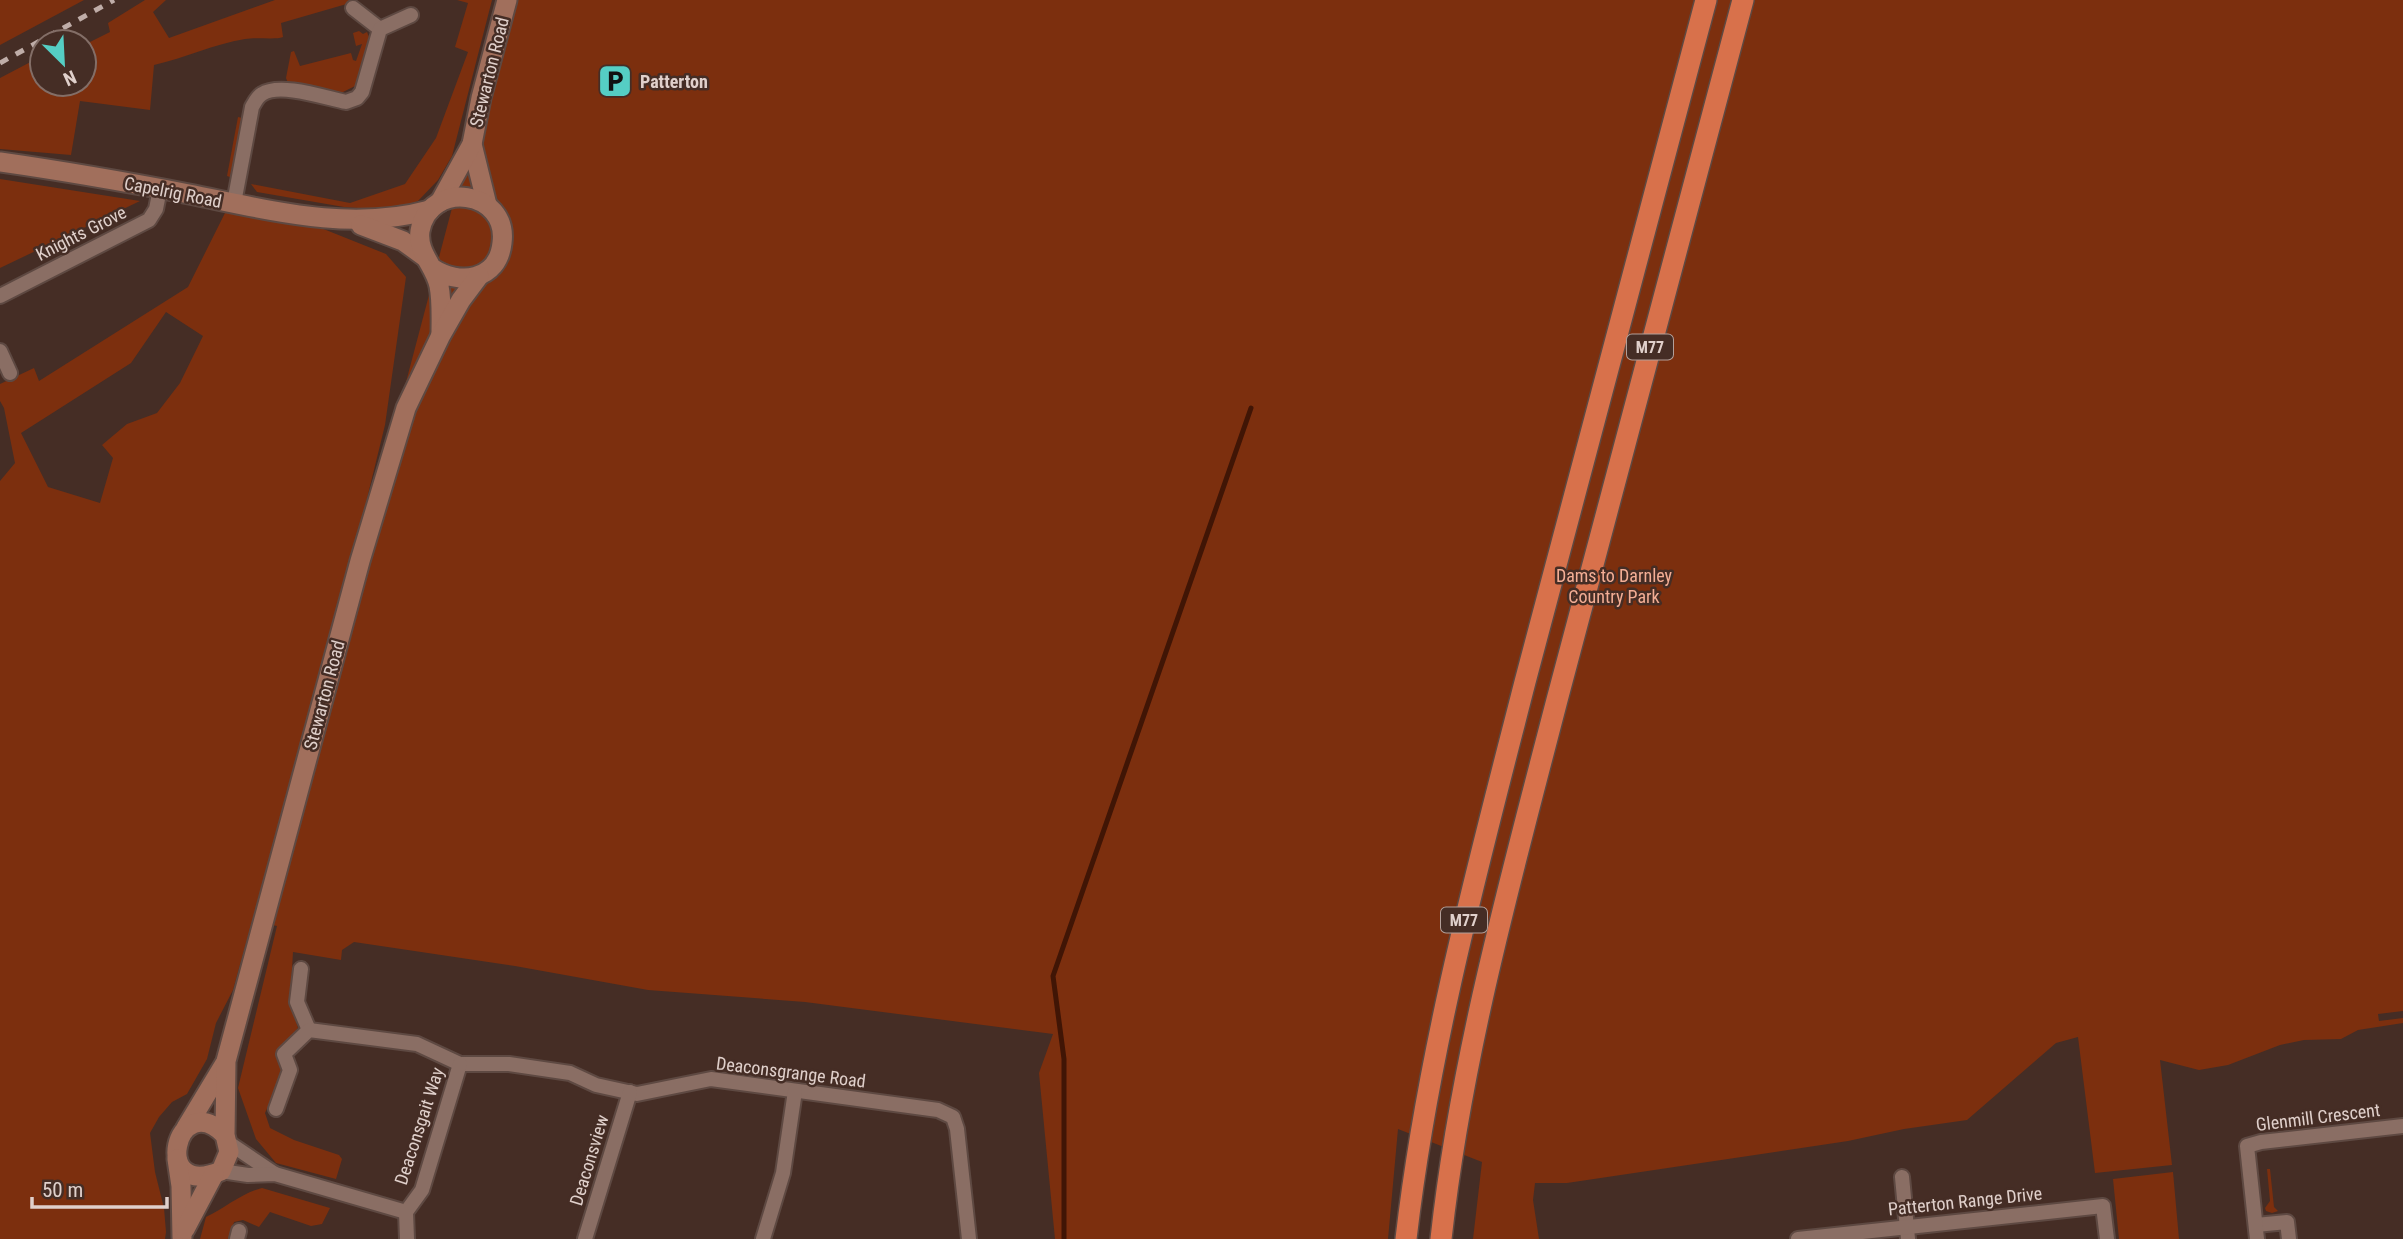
<svg xmlns="http://www.w3.org/2000/svg" width="2403" height="1239" font-family="'Roboto Condensed',sans-serif">
	<style>
		.green { fill: #7c2f0e; fill-rule: evenodd }
		.lines { fill: none; stroke-linecap: round; stroke-linejoin: round }
		.stream { stroke: #401505; stroke-width: 5 }
		.street-casing { stroke: #5e4942; stroke-width: 18 }
		.secondary-casing { stroke: #5e4942; stroke-width: 23 }
		.highway-casing { stroke: #5e4942; stroke-width: 24 }
		.street { stroke: #8a6e64; stroke-width: 14 }
		.secondary { stroke: #a16f5c; stroke-width: 19 }
		.highway { stroke: #d8714b; stroke-width: 21 }
		.rail { stroke: #bfada8; stroke-width: 5; stroke-dasharray: 9 9; stroke-linecap: butt }
		.labels { text-anchor: middle; dominant-baseline: central; stroke-width: 5; stroke-linejoin: round; paint-order: stroke }
		.shield { fill: #452d25; stroke: #b29f99; stroke-width: 2 }
		.shield-label { font-size: 16px; font-weight: bold; fill: #e0d0cb }
		.street-label { font-size: 18px; fill: #e0d0cb; stroke: #452d25 }
		.poi-label { font-size: 18px; font-weight: bold; fill: #e0d0cb; stroke: #452d25; text-anchor: start }
		.park-label { font-size: 18px; fill: #f4ae95; stroke: #452d25 }
	</style>
	<rect width="100%" height="100%" fill="#452d25"/>
	<g class="green">
		<polygon points="0,0 84,0 0,45"/>
		<path d="M145 0H166L153 12 169 38 275 0H351L350 3 281 23 283 37C276 40 257 37 245 39 214 44 185 58 154 65L150 110 80 101 71 155 0 149V78L42 56V84H84V42H68L80 36 86 44 110 32 108 23Z"/>
		<polygon points="457,0 492,0 452,156 438,180 418,201 398,208 372,209 344,207 257,192 251,184 350,203 405,184 436,138 468,52 455,47 468,3"/>
		<polygon points="507,0 2403,0 2403,1011 2378,1014 2379,1021 2403,1018 2403,1023 2358,1030 2341,1039 2304,1040 2280,1045 2228,1065 2199,1070 2160,1060 2172,1165 2095,1173 2078,1037 2056,1043 1967,1120 1904,1129 1848,1141 1567,1183 1535,1183 1533,1200 1539,1239 1473,1239 1482,1162 1398,1129 1388,1239 1055,1239 1039,1073 1053,1034 805,1002 648,990 515,966 354,942 342,950 341,960 293,952 290,1002 298,1028 278,1050 284,1072 265,1113 270,1128 294,1140 339,1155 342,1159 336,1179 276,1163 256,1139 238,1088 277,926 263,923"/>
		<polygon points="359,31 363,34 367,32 369,37 355,86 341,93 288,83 286,78 291,52 294,51 300,66 351,53 353,60 356,61 362,44 356,46 353,33"/>
		<polygon points="238,117 242,118 230,177 227,176"/>
		<polygon points="0,179 140,201 0,268"/>
		<path d="M228 207 316 226 386 254 406 277 385 425 349 572 233 990 216 1023 207 1059 187 1094 172 1102 159 1117 150 1133 155 1172 164 1208 166 1232 165 1239H0V481L15 463 4 408 0 401V384L34 368 39 381 188 287ZM166 312 203 336 180 383 157 413 127 424 102 445 113 458 100 503 48 487 21 433 131 363Z"/>
		<polygon points="2267,1169 2270,1169 2274,1207 2278,1211 2272,1213 2266,1211 2265,1208 2270,1201"/>
		<polygon points="2173,1172 2179,1239 2119,1239 2113,1179"/>
		<path d="M262 1188 330 1208 322 1224 311 1226 270 1212 259 1227 243 1220 234 1222 229 1239H200L206 1217C225 1208 242 1193 262 1188Z"/>
	</g>
	<g class="lines">
		<polyline class="stream" points="1064,1239 1064,1059 1053,976 1251,408"/>
		<g class="street-casing">
			<g id="street">
				<polyline points="353,8 380,29"/>
				<path d="M234 203 252 107C255 102 257 97 262 94 280 82 326 98 346 102L357 98 362 92 380 29 411 15"/>
				<polyline points="0,296 149,220 156,209 160,189"/>
				<polyline points="0,351 10,373"/>
				<polyline points="301,969 297,1002 309,1030"/>
				<polyline points="276,1109 290,1070 284,1054 309,1030 417,1044 460,1064 509,1064 570,1073 596,1085 637,1094 711,1079 938,1110 953,1117 957,1129 969,1239"/>
				<polyline points="229,1143 275,1174"/>
				<polyline points="221,1171 248,1175 275,1174 406,1212"/>
				<polyline points="1902,1177 1908,1239"/>
				<polyline points="2256,1225 2287,1222 2289,1239"/>
				<polyline points="237,1239 239,1231"/>
				<polyline points="407,1239 406,1212 422,1190 460,1064"/>
				<polyline points="585,1239 630,1092"/>
				<polyline points="763,1239 783,1173 795,1091"/>
				<polyline points="1798,1239 2103,1206 2107,1239"/>
				<polyline points="2257,1239 2247,1146 2261,1142 2403,1126"/>
			</g>
		</g>
		<g class="secondary-casing">
			<g id="secondary">
				<polyline points="472,144 487,205"/>
				<path d="M0 162C63 171 126 182 189 194 269 210 349 232 430 210"/>
				<polyline points="440,202 472,144 481,98 507,0"/>
				<polyline points="361,225 403,241 425,257"/>
				<path d="M432 268C459 286 498 281 502 243 509 190 429 179 420 231 417 253 435 266 439 286 442 301 441 318 441 334"/>
				<polyline points="186,1128 224,1065"/>
				<path d="M225 1135C176 1085 149 1201 221 1171L229 1152 225 1135 226 1061 360 561 406 408 441 335 461 300 479 276"/>
				<polyline points="177,1159 181,1186 182,1237"/>
				<polyline points="185,1229 214,1174"/>
			</g>
		</g>
		<g class="highway-casing">
			<g id="highway">
				<path d="M1406 1239C1428 1049 1478 866 1525 682 1584 454 1645 227 1706 0"/>
				<path d="M1441 1239C1461 1056 1511 878 1557 700 1619 467 1682 234 1743 0"/>
			</g>
		</g>
		<use href="#street" class="street"/>
		<use href="#secondary" class="secondary"/>
		<use href="#highway" class="highway"/>
		<polyline class="rail" points="0,63 114,0"/>
	</g>
	<defs>
		<g id="parking-square" transform="scale(1.75)"><rect x="-9" y="-9" width="18" height="18" rx="4" fill="#55cec4" stroke="#452d25"/><path d="M-3.5-5.5H1a3.5 3.5 0 0 1 0 7H-1V5.5H-3.5ZM-1-3.4V-.6H.8a1.4 1.4 0 0 0 0-2.8Z" fill="#111"/></g>
	</defs>
	<g fill-rule="evenodd">
		<use href="#parking-square" x="615" y="81"/>
	</g>
	<g class="labels">
		<g class="shield">
			<rect x="1627" y="334.5" width="46" height="25" rx="5"/>
			<rect x="1441" y="907.5" width="46" height="25" rx="5"/>
		</g>
		<g class="shield-label">
			<text x="1650" y="347">M77</text>
			<text x="1464" y="920">M77</text>
		</g>
		<g class="street-label">
			<text transform="translate(489 72) rotate(-76)">Stewarton Road</text>
			<text transform="translate(173 192) rotate(11)">Capelrig Road</text>
			<text transform="translate(81 233) rotate(-27)">Knights Grove</text>
			<text transform="translate(324 695) rotate(-75)">Stewarton Road</text>
			<text transform="translate(791 1072) rotate(7)">Deaconsgrange Road</text>
			<text transform="translate(2318 1117) rotate(-7)">Glenmill Crescent</text>
			<text transform="translate(419 1126) rotate(-72)">Deaconsgait Way</text>
			<text transform="translate(589 1160) rotate(-73)">Deaconsview</text>
			<text transform="translate(1965 1201) rotate(-6)">Patterton Range Drive</text>
		</g>
		<g class="poi-label">
			<text x="640" y="81">Patterton</text>
		</g>
		<g class="park-label">
			<text x="1614" y="575">Dams to Darnley<tspan x="1614" dy="21">Country Park</tspan></text>
		</g>
	</g>
	<g transform="translate(63 63) rotate(156)"><circle r="33" fill="#452d25" stroke="#836e67" stroke-width="2"/>
	<path d="M0-5L12 26L0 18L-12 26Z" fill="#55cec4"/>
	<text y="-10" font-size="19" font-weight="bold" text-anchor="middle" fill="#e0d0cb">N</text>
	</g>
	<path d="M32 1197v10h135v-10" fill="none" stroke="#e0d0cb" stroke-width="3.5"/>
	<text x="42" y="1197" font-size="21" fill="#e0d0cb" stroke="#452d25" stroke-width="5" paint-order="stroke">50 m</text>
</svg>
